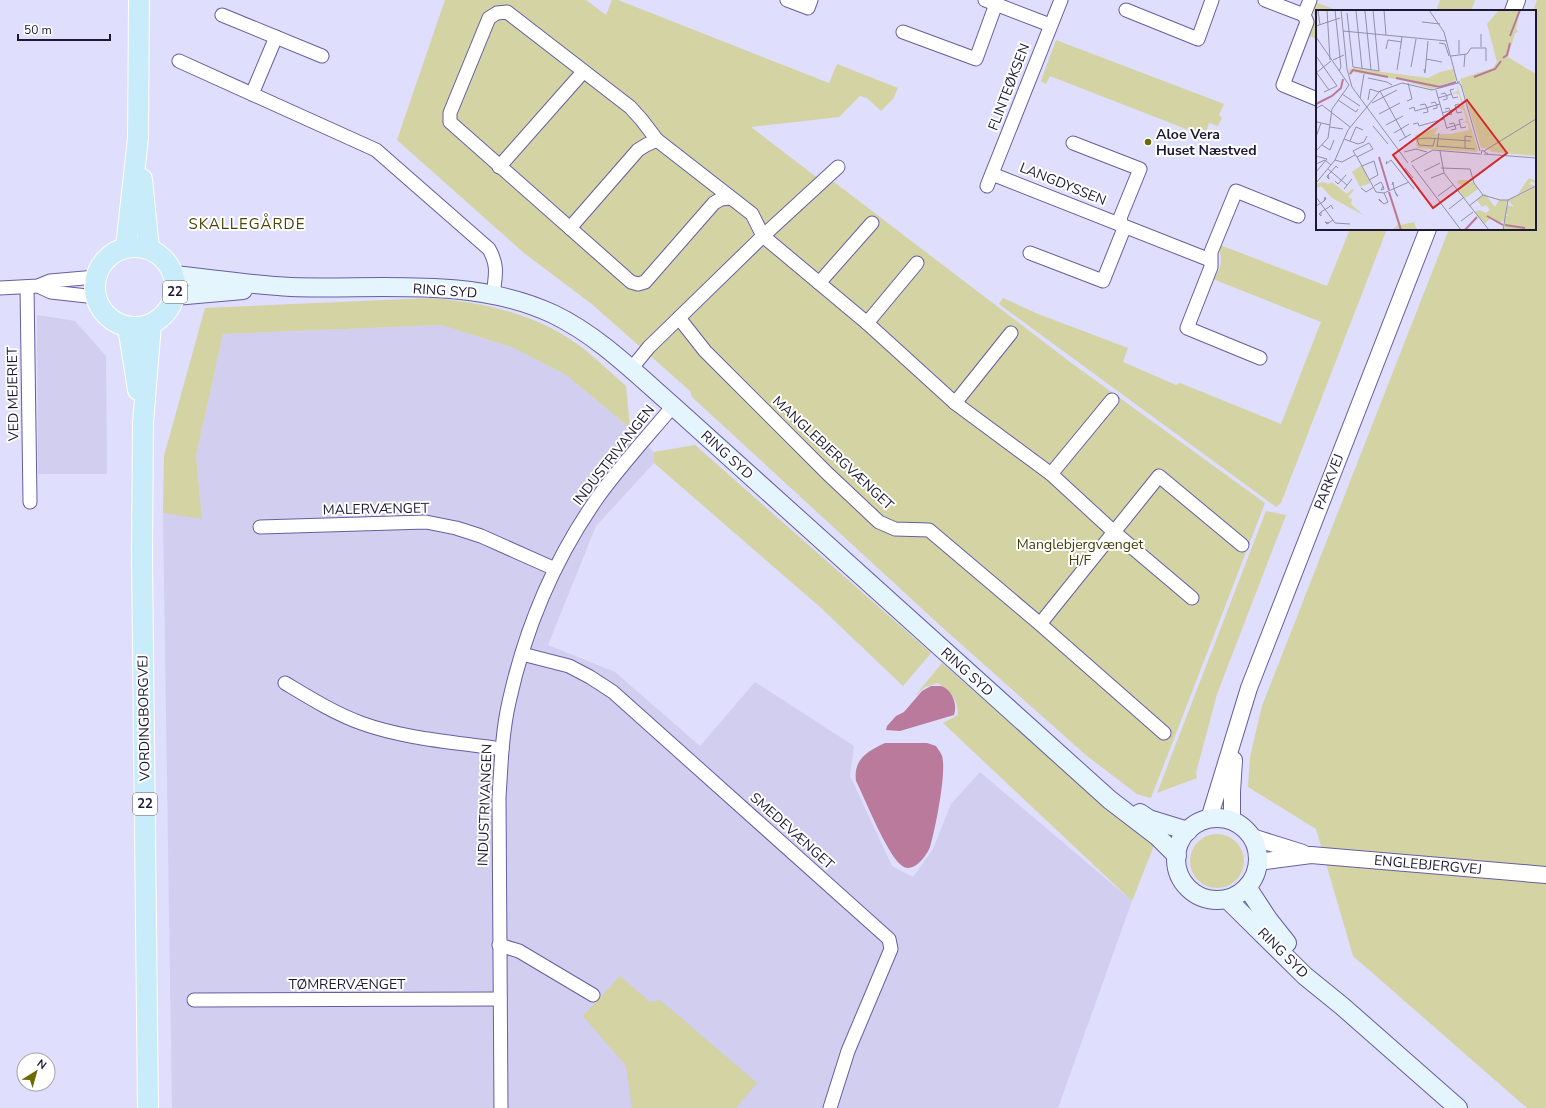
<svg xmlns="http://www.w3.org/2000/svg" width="1546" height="1108" font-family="'Nunito Sans',sans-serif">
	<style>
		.built { fill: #d1ceef }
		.green { fill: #d3d3a3 }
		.water { fill: #ba7a9b }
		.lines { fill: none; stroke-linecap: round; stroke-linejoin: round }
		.minor-casing { stroke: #675ea1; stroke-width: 15 }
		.tertiary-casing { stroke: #675ea1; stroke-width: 18 }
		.secondary-casing { stroke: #675ea1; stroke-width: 20 }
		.primary-casing { stroke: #fff; stroke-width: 22 }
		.minor { stroke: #fff; stroke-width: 13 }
		.tertiary { stroke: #fff; stroke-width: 16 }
		.secondary { stroke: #e4f5fd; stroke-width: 18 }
		.primary { stroke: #c9ecfb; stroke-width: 20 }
		.poi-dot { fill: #6d6a06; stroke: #fff; stroke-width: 1.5 }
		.labels { text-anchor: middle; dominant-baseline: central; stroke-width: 4; stroke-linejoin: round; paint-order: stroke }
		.shield { fill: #fff; stroke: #615e71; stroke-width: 1 }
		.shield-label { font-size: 13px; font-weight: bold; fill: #1d1934 }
		.street-label { font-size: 14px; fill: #1d1934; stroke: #fff }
		.poi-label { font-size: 14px; font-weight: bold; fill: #1d1934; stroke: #fff; text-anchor: start }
		.park-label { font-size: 14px; fill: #413f07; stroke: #fff }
		.neighbourhood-label { font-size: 15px; letter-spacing: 1px; fill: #484604; stroke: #fff }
		.inset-river { fill: none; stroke: #ba7a9b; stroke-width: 2 }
		.inset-road { fill: none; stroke: #918fac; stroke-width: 1 }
		.view { fill: #d62828; fill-opacity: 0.15; stroke: #d62828; stroke-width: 2 }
		.inset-edge { fill: none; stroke: #1d1934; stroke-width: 2 }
	</style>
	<rect width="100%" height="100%" fill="#dfdefc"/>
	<g class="built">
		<polygon points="37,315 75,321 106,356 107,474 38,474"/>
		<polygon points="441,325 514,348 566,375 630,428 654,452 654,463 596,526 548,645 615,672 700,746 755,682 854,746 850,776 892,866 913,877 933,849 951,804 980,772 1132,901 1058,1108 172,1108 163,513 202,518 196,456 223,334"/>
	</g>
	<g class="green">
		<polygon points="445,0 586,0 606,15 612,0 618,0 829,83 837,64 898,88 893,99 881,111 867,98 860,96 839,117 751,127 815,176 834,182 1070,362 1265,503 1151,798 1137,794 1087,756 943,628 692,397 690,391 593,305 524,253 397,140"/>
		<polygon points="1440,0 1475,0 1471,11 1436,11"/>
		<polygon points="1537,0 1546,0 1546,1108 1527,1108 1353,956 1316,829 1248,787 1250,757 1262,706 1449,229 1535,229 1535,11 1533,11"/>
		<polygon points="1315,2 1339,11 1317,11 1317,39 1309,36 1315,18 1314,11"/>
		<polygon points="1056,40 1224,104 1219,115 1222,118 1218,126 1209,123 1204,136 1050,76 1046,84 1041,81"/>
		<path d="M1350 229H1387L1281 503 1276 507 999 304 1003 298 1038 314 1128 348 1123 362 1176 385 1180 383 1281 424 1321 322 1213 279C1217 274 1221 268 1221 261 1221 255 1219 251 1220 245L1327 286Z"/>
		<path d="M431 298C485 303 535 313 580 346 596 358 611 373 626 386L630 428 566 375 514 348 441 325 223 334 196 456 202 519 163 513 164 456 205 308Z"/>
		<polygon points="695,445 931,653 903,686 820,607 654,463 654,452"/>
		<polygon points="1266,511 1286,515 1217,694 1196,773 1197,778 1157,793"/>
		<path d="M942 663 1113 814 1155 843 1132 901 943 723 958 715C957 697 952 693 938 683L925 687 915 696Z"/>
		<circle cx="1217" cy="861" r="27"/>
		<polygon points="620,976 650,1002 660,1000 757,1083 736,1108 632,1108 626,1066 583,1016"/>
	</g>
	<g class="water">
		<path d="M931 686C934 686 938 686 941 686 952 689 958 705 954 715L900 731 886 730 887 726 896 716 904 712 922 691Z"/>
		<path d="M885 743H927L936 746C938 749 941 753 942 756 947 771 935 831 930 847 926 857 912 875 901 865 886 852 866 801 856 781 853 759 868 751 885 743Z"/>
	</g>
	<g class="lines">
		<g class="minor-casing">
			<g id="minor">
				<polyline points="787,0 808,8 811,0"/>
				<polyline points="985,0 1050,25"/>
				<polyline points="1265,0 1304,15"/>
				<polyline points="1310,0 1304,15 1307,22 1283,85 1317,99"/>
				<polyline points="1126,10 1198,39 1212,0"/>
				<polyline points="222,15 322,56"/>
				<polyline points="903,32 976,59 996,4"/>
				<path d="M179 61 376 150 489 249C499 267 495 276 493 296"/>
				<polyline points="252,94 276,37"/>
				<polyline points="499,167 583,72"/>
				<polyline points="992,174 1210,260"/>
				<polyline points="987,186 1061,0"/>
				<polyline points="731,198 721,199 714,203 645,282 638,284 631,282 450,122 450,113 489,18 497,13 507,12 630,107 641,119 657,140 752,214 763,236 867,323 955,403 1051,474 1114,532 1192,598"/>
				<polyline points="570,228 638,150 646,145 657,140"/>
				<polyline points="1030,253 1103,281 1123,231 1120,218 1140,169 1073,143"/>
				<polyline points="819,283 872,223"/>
				<polyline points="38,286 51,292 96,297"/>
				<polyline points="27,287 30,502"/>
				<polyline points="0,288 38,286 50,281 96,277"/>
				<polyline points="679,318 705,351 828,474 879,522 895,529 929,530 1040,624 1164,733"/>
				<polyline points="867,323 917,263"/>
				<polyline points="1260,358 1187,328 1211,267 1211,252 1236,191 1298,216"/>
				<polyline points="631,369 649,347 763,236 838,167"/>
				<polyline points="955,403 1011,333"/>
				<polyline points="1051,474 1112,400"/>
				<polyline points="260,527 426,522 456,528 481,536 555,569"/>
				<polyline points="1040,624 1159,476 1242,545"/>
				<polyline points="522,654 569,666 590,677 613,692 889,939 891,949 848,1051 830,1108"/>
				<path d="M285 683C310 698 334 713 361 723 405 739 455 742 502 749"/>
				<polyline points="499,945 519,951 593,995"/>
				<polyline points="194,1000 500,999"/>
				<path d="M501 1108 499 798C501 765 502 733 509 702 525 629 555 558 598 497 621 465 648 436 673 406"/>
			</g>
		</g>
		<g class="tertiary-casing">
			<g id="tertiary">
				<polyline points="1513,11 1517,0"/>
				<polyline points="1209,819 1249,688 1428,229"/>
				<polyline points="1232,821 1232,792 1234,760"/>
				<polyline points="1252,837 1303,853"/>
				<polyline points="1258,862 1311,855 1546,875"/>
			</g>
		</g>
		<g class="secondary-casing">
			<g id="secondary">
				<path d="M174 275C213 279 252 285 291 287 377 290 472 276 553 314 599 336 635 373 673 406L1110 800 1157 836 1177 856"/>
				<polyline points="175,296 243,290"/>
				<polyline points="1140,813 1149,819 1188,831"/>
				<circle cx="1217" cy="859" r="41"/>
				<polyline points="1247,887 1268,919 1287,943"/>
				<polyline points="1227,899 1305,976 1342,1006 1458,1108"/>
			</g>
		</g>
		<g class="primary-casing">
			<g id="primary">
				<polyline points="142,179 149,249"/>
				<circle cx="135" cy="287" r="40"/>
				<polyline points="126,247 138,138 139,0"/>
				<polyline points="128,327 138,390"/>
				<polyline points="148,1108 142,556 143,423 151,324"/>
			</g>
		</g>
		<use href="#minor" class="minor"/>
		<use href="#tertiary" class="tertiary"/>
		<use href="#secondary" class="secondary"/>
		<use href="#primary" class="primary"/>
	</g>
	<circle class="poi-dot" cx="1148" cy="142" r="4"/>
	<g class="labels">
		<g class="shield">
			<rect x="163" y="281" width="24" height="22" rx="3"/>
			<rect x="133" y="793" width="24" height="22" rx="3"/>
		</g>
		<g class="shield-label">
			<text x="175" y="292">22</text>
			<text x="145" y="804">22</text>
		</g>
		<g class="street-label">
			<text transform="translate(1009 87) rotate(-69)">FLINTEØKSEN</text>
			<text transform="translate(1063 184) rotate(22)">LANGDYSSEN</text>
			<text transform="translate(445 291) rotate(4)">RING SYD</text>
			<text transform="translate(13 394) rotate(-91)">VED MEJERIET</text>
			<text transform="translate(833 453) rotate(43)">MANGLEBJERGVÆNGET</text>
			<text transform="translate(614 455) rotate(-52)">INDUSTRIVANGEN</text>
			<text transform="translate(727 455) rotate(42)">RING SYD</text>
			<text transform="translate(1329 482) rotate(-69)">PARKVEJ</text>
			<text transform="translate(376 509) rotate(-1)">MALERVÆNGET</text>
			<text transform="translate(967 672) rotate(42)">RING SYD</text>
			<text transform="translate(144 718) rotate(-91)">VORDINGBORGVEJ</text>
			<text transform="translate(485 805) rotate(-88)">INDUSTRIVANGEN</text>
			<text transform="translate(792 831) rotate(42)">SMEDEVÆNGET</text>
			<text transform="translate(1428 865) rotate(5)">ENGLEBJERGVEJ</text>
			<text transform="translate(1283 953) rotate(45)">RING SYD</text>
			<text x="347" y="984">TØMRERVÆNGET</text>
		</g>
		<g class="poi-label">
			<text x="1156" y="134">Aloe Vera<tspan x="1156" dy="16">Huset Næstved</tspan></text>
		</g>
		<g class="park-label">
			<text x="1080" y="544">Manglebjergvænget<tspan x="1080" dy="16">H/F</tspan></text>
		</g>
		<g class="neighbourhood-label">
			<text x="247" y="224">SKALLEGÅRDE</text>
		</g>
	</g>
	<g transform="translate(1316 10)">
		<rect width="220" height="220" fill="#dfdefc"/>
		<path d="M183 0H204L200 19 202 22 199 23 192 47 220 64V146L176 142 170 138H165L144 69 177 58 181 52 171 14ZM37 58 112 68 124 62 137 59 140 70 116 79 86 70 37 62 34 66 33 59ZM141 75 162 139 161 142 101 138 99 125 123 117 118 124H135L153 120 152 113H144L151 111 147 99 140 98 146 96 143 84 136 83 142 81ZM46 155 54 173 44 177 36 162ZM213 168 220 171V174L216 171 213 174 220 176 202 184ZM142 170H152V173H155L156 171 162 179 148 189 142 181 148 176 141 173ZM7 172 13 174 16 172 31 184 36 179 38 180 32 187 36 189 35 194 47 205 16 188 5 176 2 178 0 174ZM220 177V220H187L188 216 181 213 175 208 168 214 159 202 163 200 170 203 174 200 170 195 166 197 161 190 169 184 179 197 183 190H191L188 211 182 213 188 215 189 206H192L190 203 192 195 198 197 192 190ZM74 181 85 215 98 212 101 220H76L83 214Z" fill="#d3d3a3"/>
		<path class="inset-river" d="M194 26 204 0M187 48 191 45 194 33M34 64 37 60 72 67M158 67 179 59 185 51M80 68 124 77 140 72M0 94 16 86 25 78 27 69M63 147 73 180M73 182 85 220M171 206 187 215M189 215 209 218M149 220 161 207"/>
		<path class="inset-road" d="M2 0 4 15M11 0 14 50M19 0 25 57 23 61M25 0 31 59 36 77 92 153M68 0 70 25M113 0 128 22 141 71M40 1 46 58M49 1 55 60M31 3 37 57 63 61 57 0M106 12 124 14M0 16 24 8M27 21 131 31M0 27 33 75 16 99 12 128 0 141M123 33 129 34 133 46M165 37V24M70 39 72 30 86 32M84 40 86 27M143 44V30M0 46 21 76 8 82M135 46 151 44 155 38H170V51M110 49 126 52M17 50 28 45M95 57 100 29M148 57 149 44M108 59 109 63 112 31M81 60 84 41M0 62 13 80M0 63 15 51M52 68 71 72 76 75M144 72H141L145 75 164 141M138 79 134 80 137 88 142 87M120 80 131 119M64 81 90 128M26 84 44 96M125 84 129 83 131 86V89L127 90M44 88 48 64M122 88 136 84M22 90 40 102 42 99M52 90 54 79 63 82M91 91 96 89 92 73M56 93 81 80M115 93 119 92 121 95V98L117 99M143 94 139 95 141 103 146 102M104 95 109 94 111 98 112 102 107 103M1 98 6 95 34 117M93 99 98 97 99 101 124 94M129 99 133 98 136 104 131 105M126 103 140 99M63 104 84 93M147 109 143 110 145 118 150 117M1 112 14 115M97 114 102 113 103 116 128 109M133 114 138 113 140 119 135 120M70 115 87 106M57 116 72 134M14 117 27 119M131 118 144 114M78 123 93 114M0 127 5 113M28 129 42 134 48 132 51 126M119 129 117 136 103 135 101 129 111 128 155 131M34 131 40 117 47 120M83 131 95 124M6 135 14 140 18 130M121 136 159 139M121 137 123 123M149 138V126L156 127M124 141 128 163 173 220M168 141 220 109M88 142 100 139 111 142M168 144 220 148M165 145 166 140 172 144M0 146 11 149 0 162M41 147 37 141 53 133 57 139 41 147 60 182 68 183 72 192 68 194 63 190V189L66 192M19 150 26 152 39 145M71 151 70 154 75 150 98 179M95 152 117 140 164 144M0 154 9 150 15 155M96 155 145 220M46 156 58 151 62 165 53 170M89 158 97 168M125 158 154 159 158 173 167 185 153 196M12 159 31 175M108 161 124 153M12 165 13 169 11 167 12 165 15 162 20 156 22 158M115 168 128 163M19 171 22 174 30 165M0 173 19 150 32 120 64 81 86 73 116 80 142 73M76 175 77 172 78 179 81 186H82L79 182M58 176 65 172 67 176 68 179 65 180 67 176M45 178 50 182 58 177M28 179 36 169M68 183 93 172M167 185 184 190H192L187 220M122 186 137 175M0 187 19 213 34 214M192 190 220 176M0 196 5 193 8 191 10 189 9 187 8 191M133 199 147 188M5 202V206L3 204 5 202 13 197 15 195 17 199M145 211 157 202M13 213 9 212 11 214 17 210"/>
		<path class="view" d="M151 90 191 143 117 198 77 145Z"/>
		<rect width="220" height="220" class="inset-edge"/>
	</g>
	<g transform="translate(36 1072) rotate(37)"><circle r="19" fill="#ffffff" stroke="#a5a3ae"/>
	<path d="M0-3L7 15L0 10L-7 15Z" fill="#6d6a06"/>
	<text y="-6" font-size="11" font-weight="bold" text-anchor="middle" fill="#1d1934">N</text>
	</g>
	<path d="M18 34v6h92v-6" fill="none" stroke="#1d1934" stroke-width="2"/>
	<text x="24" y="34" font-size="12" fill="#1d1934" stroke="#ffffff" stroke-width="3" paint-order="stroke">50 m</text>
</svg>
